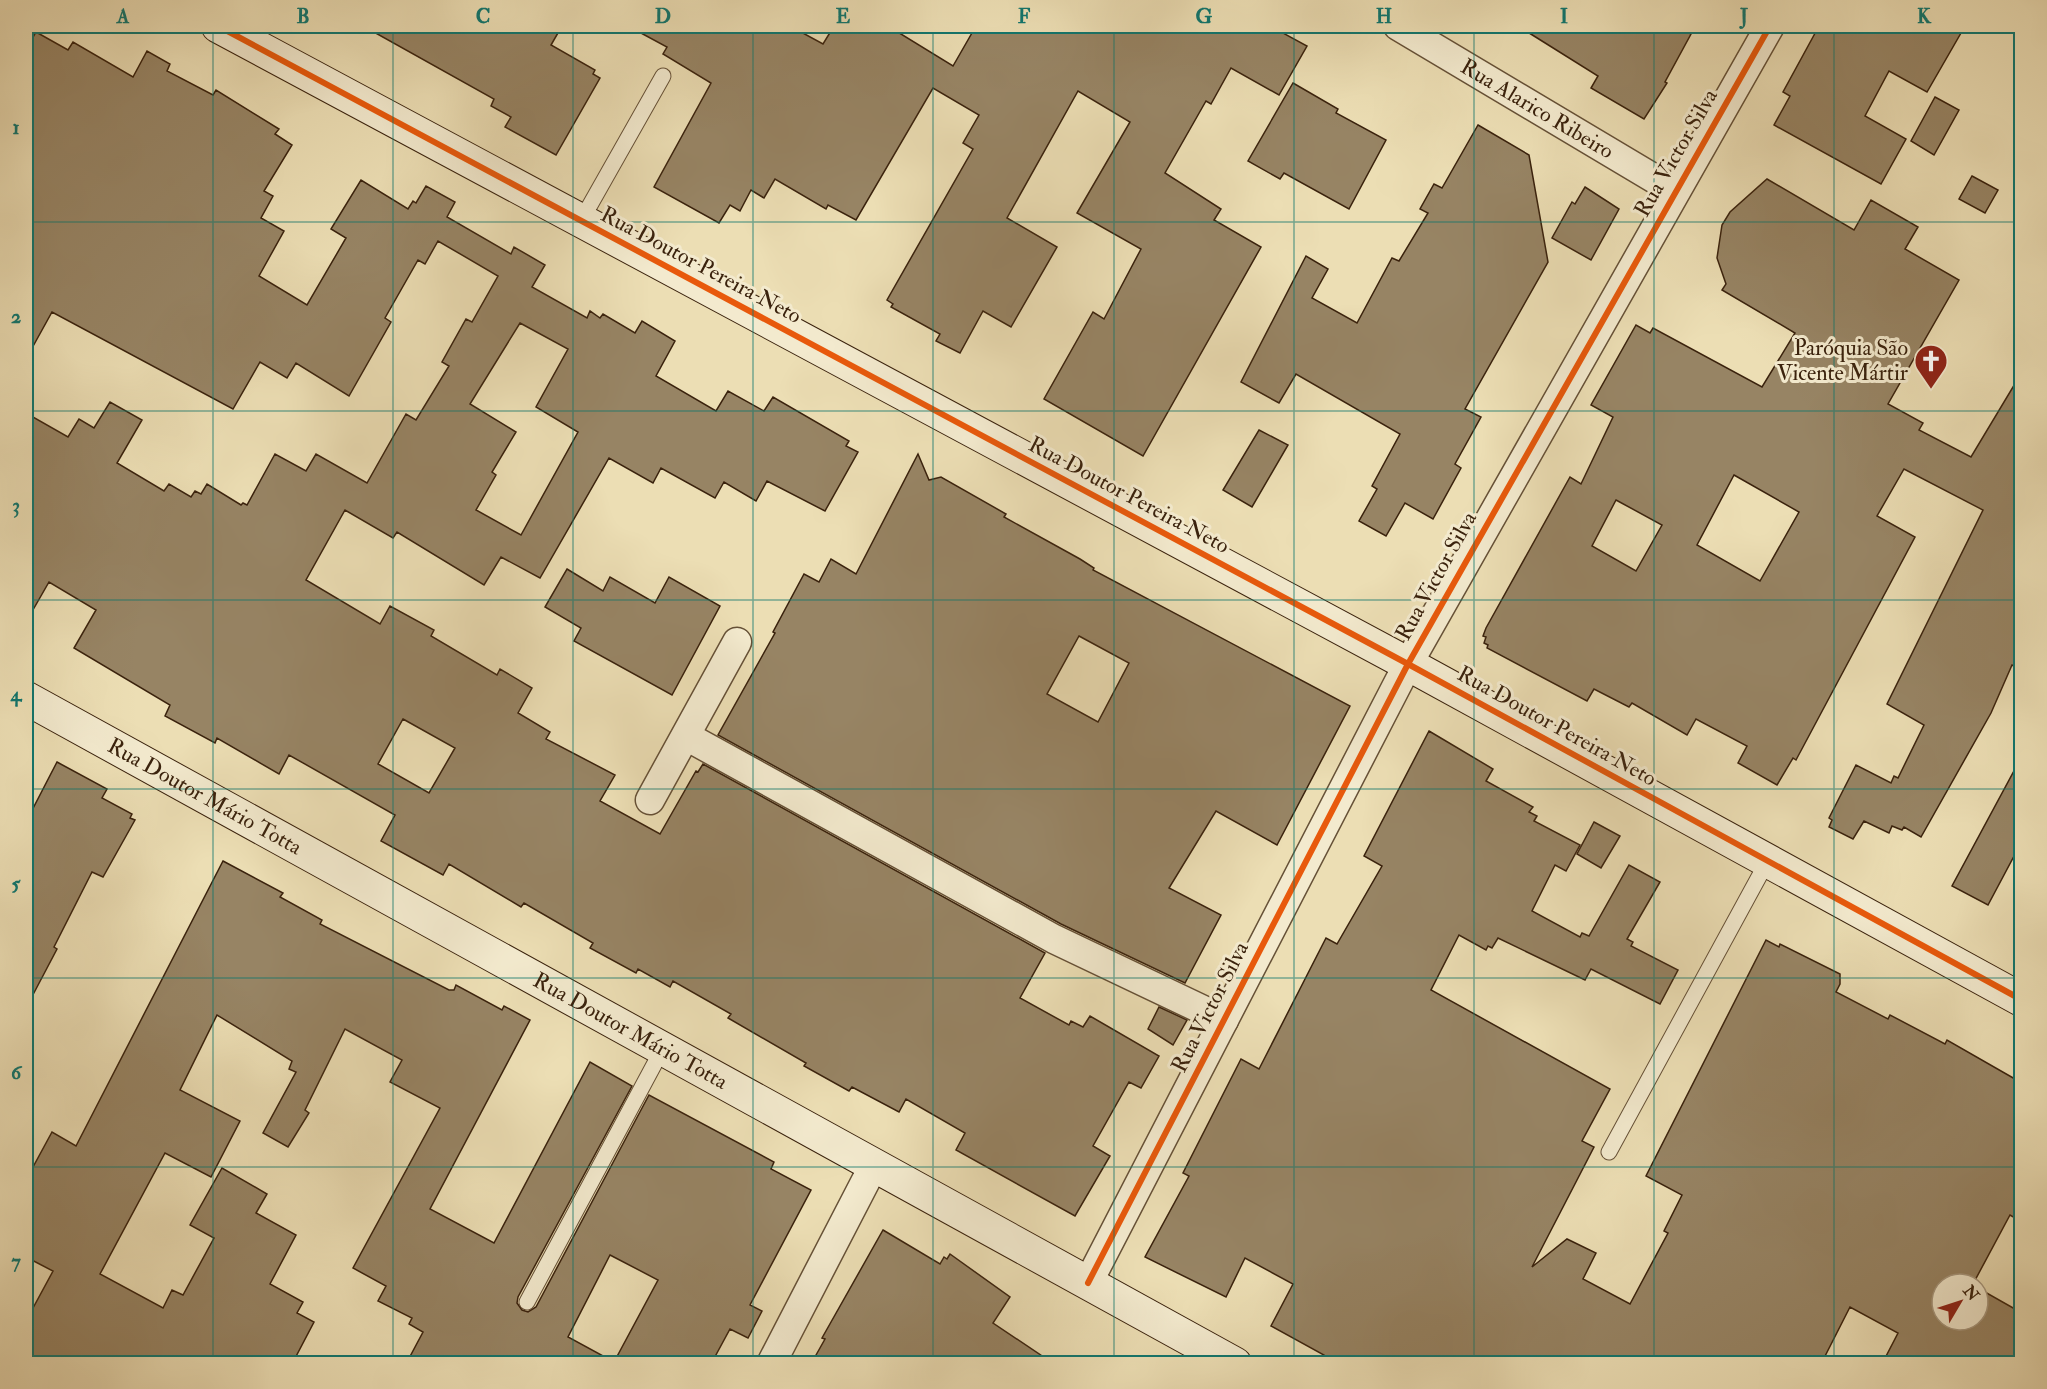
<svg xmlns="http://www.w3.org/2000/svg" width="2047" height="1389" font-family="'IM FELL Double Pica',serif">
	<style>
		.building { fill: #978464; stroke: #3a220d; stroke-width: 1.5; fill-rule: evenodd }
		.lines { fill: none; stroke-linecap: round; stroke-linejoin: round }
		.lane-casing { stroke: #665137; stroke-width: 17 }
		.street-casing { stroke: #665137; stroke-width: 31 }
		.secondary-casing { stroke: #3a220d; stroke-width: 35 }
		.lane { stroke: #f3eace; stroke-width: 15 }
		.street { stroke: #f3eace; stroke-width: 28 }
		.secondary { stroke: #f3eace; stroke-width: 33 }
		.cycleway-casing { stroke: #f3eace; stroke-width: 10 }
		.cycleway { stroke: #e8590c; stroke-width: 6 }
		.grid { fill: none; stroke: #0f766e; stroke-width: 1.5; stroke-opacity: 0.55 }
		.labels { text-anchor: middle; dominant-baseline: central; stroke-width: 6; stroke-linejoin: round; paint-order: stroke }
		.street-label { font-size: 22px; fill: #3a220d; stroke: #f3eace }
		.poi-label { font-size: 22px; fill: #3a220d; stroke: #f3eace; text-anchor: end }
		.neatline { fill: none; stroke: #0f766e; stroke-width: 2 }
		.grid-label { font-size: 20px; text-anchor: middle; font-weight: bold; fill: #0f766e }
	</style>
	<rect width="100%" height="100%" fill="#ecdeb4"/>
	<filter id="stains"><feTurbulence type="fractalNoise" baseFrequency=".00333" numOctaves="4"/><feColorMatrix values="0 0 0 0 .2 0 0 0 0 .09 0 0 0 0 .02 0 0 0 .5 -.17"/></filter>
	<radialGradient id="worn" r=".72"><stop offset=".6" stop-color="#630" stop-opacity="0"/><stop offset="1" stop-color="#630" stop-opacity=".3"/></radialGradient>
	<g class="building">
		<polygon points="363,26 562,26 551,45 595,70 593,74 600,78 556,155 505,127 511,117 491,106 494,99"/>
		<polygon points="628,26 790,26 823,44 834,26 888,26 953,66 976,26 1270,26 1307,46 1279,95 1231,68 1211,104 1206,101 1165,173 1221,209 1214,220 1261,247 1143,456 1044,399 1093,312 1104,319 1141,249 1077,213 1130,122 1078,91 1007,218 1057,247 1011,327 983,311 960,353 936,341 940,334 891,307 893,304 887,300 973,149 963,143 979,115 933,88 856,220 828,205 826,209 775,179 764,198 751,190 740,211 730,205 719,223 654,187 711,83 663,54 667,47"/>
		<polygon points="1518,26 1677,26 1691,34 1665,82 1667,83 1644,119 1591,88 1598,76"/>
		<polygon points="1819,26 1965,26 1927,92 1889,71 1865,116 1906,139 1881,184 1774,125 1790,96 1783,92"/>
		<path d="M36 32 68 50 73 42 133 77 147 51 170 64 167 71 213 95 216 90 279 129 275 134 292 145 264 191 273 196 261 218 284 231 259 276 307 305 346 238 331 229 361 180 408 209 413 201 416 203 426 186 455 202 447 217 511 254 514 247 545 265 532 287 587 318 590 311 600 318 603 314 635 333 642 321 675 341 656 376 716 411 728 391 764 411 773 397 849 441 846 446 858 452 825 511 767 481 756 501 724 482 715 498 661 468 653 483 609 458 540 578 501 557 484 585 397 532 393 538 345 510 306 580 380 624 390 606 434 630 431 636 497 675 500 669 532 688 518 713 550 732 546 739 615 775 600 801 660 834 696 771 698 772 703 764 1045 953 1020 998 1069 1025 1071 1021 1083 1027 1090 1016 1159 1056 1141 1088 1129 1082 1093 1146 1110 1156 1075 1216 956 1150 965 1133 906 1099 899 1112 852 1087 849 1091 804 1066 806 1063 728 1018 731 1014 673 981 670 987 638 969 636 973 590 948 593 943 524 903 521 907 449 864 443 875 381 841 395 815 289 755 279 774 217 738 215 743 165 716 170 705 74 648 96 610 49 582 26 622V413L68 437 79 419 94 428 110 402 142 420 117 463 164 491 169 484 191 497 195 491 201 494 207 484 241 505 243 503 247 505 275 454 306 471 316 454 367 483 406 414 416 420 449 366 442 362 466 319 472 322 498 276 438 241 425 264 418 260 385 318 391 322 349 396 296 363 287 378 260 362 233 409 52 312 26 359V50ZM520 323 568 349 536 407 578 432 521 535 476 510 496 475 492 472 516 432 470 404ZM403 719 455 748 429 793 378 764Z"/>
		<polygon points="1293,83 1338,109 1336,113 1386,140 1349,209 1284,173 1280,179 1248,161"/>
		<polygon points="1935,97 1959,110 1934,155 1911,141"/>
		<polygon points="1478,125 1529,155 1548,262 1465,409 1481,417 1455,464 1461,468 1433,519 1405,503 1386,536 1359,521 1377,489 1372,486 1400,434 1296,374 1279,403 1241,382 1306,256 1328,269 1312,298 1357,323 1392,258 1399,261 1428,213 1420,209 1434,184 1442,188"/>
		<polygon points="1972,176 1998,190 1985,213 1959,199"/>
		<path d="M1767 179 1854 230 1871 200 1918 227 1905 249 1959 280 1888 404 1923 423 1919 430 1971 457 2022 372V670L2012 665 1991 713 1921 837 1904 827 1902 830 1892 826 1889 833 1864 821 1853 839 1829 827 1832 820 1829 818 1856 765 1891 783 1894 776 1898 778 1924 725 1887 704 1983 510 1904 469 1877 516 1915 537 1796 760 1793 758 1777 785 1738 763 1747 746 1696 719 1687 735 1632 703 1629 707 1594 689 1587 701 1487 648 1488 645 1484 643 1486 637 1483 636 1486 628 1570 477 1581 484 1613 417 1591 405 1636 325 1650 333 1653 328 1762 387 1795 333 1722 290 1726 284 1717 258 1722 225 1730 212ZM1734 475 1799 512 1760 581 1697 545ZM1616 500 1662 525 1636 571 1592 546Z"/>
		<polygon points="1585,187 1619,209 1591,260 1552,238 1572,202 1575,204"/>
		<polygon points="1259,430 1288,445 1252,507 1223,490"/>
		<path d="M918 454 929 480 941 477 1006 514 1004 517 1080 559 1094 568 1093 570 1350 706 1277 845 1216 811 1169 888 1221 915 1185 983 1061 924 718 735 775 633 773 632 804 574 819 582 831 559 856 574ZM1079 636 1129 663 1098 722 1047 694Z"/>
		<polygon points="567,569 603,591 610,577 655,603 669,577 720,606 672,695 574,641 581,628 545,607"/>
		<polygon points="1429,731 1493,769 1486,781 1533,807 1529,812 1537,816 1534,821 1580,845 1566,871 1555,865 1532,911 1580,937 1582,933 1589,936 1629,865 1660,882 1627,939 1633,942 1631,946 1678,970 1660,1004 1591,969 1585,980 1498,938 1492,948 1488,946 1486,950 1459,935 1431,990 1610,1089 1582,1141 1594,1147 1532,1267 1567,1239 1596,1253 1583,1279 1630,1304 1668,1233 1664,1231 1682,1195 1646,1176 1766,940 1779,947 1780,944 1840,974 1840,984 1836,992 1888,1019 1890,1015 1945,1044 1947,1040 2022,1083 2022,1222 2010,1215 1973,1284 1942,1284 1942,1320 1978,1320 1978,1288 2022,1313 2022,1364 1882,1364 1898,1333 1850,1307 1821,1364 1320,1364 1324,1355 1271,1326 1293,1284 1245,1258 1226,1297 1145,1257 1189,1176 1183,1173 1241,1059 1259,1069 1326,938 1337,944 1382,866 1364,856"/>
		<polygon points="2022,756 2022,841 1988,905 1952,886"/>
		<polygon points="57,762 107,789 102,798 132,814 130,818 135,820 103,877 92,872 54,947 57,949 26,1008 26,822"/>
		<polygon points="1594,822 1620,836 1601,868 1577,854"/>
		<path d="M223 861 283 893 280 897 322 920 320 924 449 990H454L456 985 502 1010 504 1006 530 1020 430 1209 494 1243 590 1062 632 1086 518 1297 517 1303 522 1310 528 1312 536 1307 649 1095 774 1162 771 1169 811 1190 750 1305 762 1311 748 1338 730 1329 711 1364H406L423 1332 409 1324 412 1318 378 1301 386 1286 353 1268 440 1108 390 1082 402 1060 345 1029 305 1110 309 1113 288 1147 263 1133 296 1072 289 1069 292 1061 217 1015 180 1090 240 1121 211 1177 165 1153 100 1274 163 1308 172 1290 183 1295 214 1238 190 1225 222 1168 267 1194 256 1213 296 1235 270 1284 303 1302 297 1313 314 1322 292 1364H26V1321L53 1271 26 1257V1180L52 1132 76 1146ZM610 1255 658 1280 614 1362 568 1337Z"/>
		<polygon points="1159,1007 1187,1020 1173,1045 1148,1029"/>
		<polygon points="883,1230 940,1264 944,1257 947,1259 950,1254 1010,1297 993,1323 1054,1364 811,1364 825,1339 822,1338"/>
	</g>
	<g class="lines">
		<g class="lane-casing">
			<g id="lane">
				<polyline points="581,221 663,76"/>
				<polyline points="1609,1152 1767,862"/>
				<polyline points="527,1302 663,1048"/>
			</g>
		</g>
		<g class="street-casing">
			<g id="street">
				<path id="s1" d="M1398 26 1675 191"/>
				<polyline points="686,736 1054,939 1224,1020"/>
				<polyline points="650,800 737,642"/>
				<polyline points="1088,1283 1408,664 1770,26"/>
				<polyline points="771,1364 874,1165"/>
			</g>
		</g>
		<g class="secondary-casing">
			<g id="secondary">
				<polyline points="218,26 1408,664 2022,1000"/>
				<path id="s2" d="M26 698 1235 1364"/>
			</g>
		</g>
		<use href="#lane" class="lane"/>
		<use href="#street" class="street"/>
		<use href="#secondary" class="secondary"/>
		<g class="cycleway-casing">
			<g id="cycleway">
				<polyline points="218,26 1408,664 2022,1000"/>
				<polyline points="1088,1283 1408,664 1770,26"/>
			</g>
		</g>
		<use href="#cycleway" class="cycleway"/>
	</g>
	<path class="grid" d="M213 26V1364M393 26V1364M573 26V1364M753 26V1364M933 26V1364M1114 26V1364M1294 26V1364M1474 26V1364M1654 26V1364M1834 26V1364M26 222H2022M26 411H2022M26 600H2022M26 789H2022M26 978H2022M26 1167H2022"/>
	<defs>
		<g id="church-pin" transform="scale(1.725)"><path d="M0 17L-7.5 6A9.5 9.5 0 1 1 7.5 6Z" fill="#8f2418" stroke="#f3eace"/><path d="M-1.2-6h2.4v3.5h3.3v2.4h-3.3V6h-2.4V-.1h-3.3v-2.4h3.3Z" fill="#fff"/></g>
	</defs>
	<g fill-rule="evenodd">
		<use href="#church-pin" x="1931" y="361"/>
	</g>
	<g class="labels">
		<g class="street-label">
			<text stroke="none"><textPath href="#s1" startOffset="162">Rua Alarico Ribeiro</textPath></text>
			<text transform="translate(1676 153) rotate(-60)">Rua Victor Silva</text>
			<text transform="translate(701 265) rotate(28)">Rua Doutor Pereira Neto</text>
			<text transform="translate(1129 495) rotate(28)">Rua Doutor Pereira Neto</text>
			<text transform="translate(1436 576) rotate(-61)">Rua Victor Silva</text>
			<text transform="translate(1557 726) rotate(29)">Rua Doutor Pereira Neto</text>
			<text stroke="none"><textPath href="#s2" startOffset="204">Rua Doutor Mário Totta</textPath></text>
			<text transform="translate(1210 1007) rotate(-63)">Rua Victor Silva</text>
			<text stroke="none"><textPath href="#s2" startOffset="690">Rua Doutor Mário Totta</textPath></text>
		</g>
		<g class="poi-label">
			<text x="1908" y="348">Paróquia São<tspan x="1908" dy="25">Vicente Mártir</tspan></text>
		</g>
	</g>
	<rect width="2047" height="1389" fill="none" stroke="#ecdeb4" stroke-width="66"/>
	<g transform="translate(1960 1302) rotate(51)"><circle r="28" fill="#f3eace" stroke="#a99a81" stroke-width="1.5"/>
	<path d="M0-4.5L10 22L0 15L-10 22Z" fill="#8f2418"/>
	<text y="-9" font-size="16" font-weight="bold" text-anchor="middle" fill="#3a220d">N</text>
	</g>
	<rect x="33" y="33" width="1981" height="1323" class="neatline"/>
	<g class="grid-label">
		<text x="123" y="23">A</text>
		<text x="303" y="23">B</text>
		<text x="483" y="23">C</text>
		<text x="663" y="23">D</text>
		<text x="843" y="23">E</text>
		<text x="1024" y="23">F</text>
		<text x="1204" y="23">G</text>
		<text x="1384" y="23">H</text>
		<text x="1564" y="23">I</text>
		<text x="1744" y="23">J</text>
		<text x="1924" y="23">K</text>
		<text x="16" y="134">1</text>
		<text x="16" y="323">2</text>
		<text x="16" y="512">3</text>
		<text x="16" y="701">4</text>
		<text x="16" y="890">5</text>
		<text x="16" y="1079">6</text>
		<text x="16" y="1268">7</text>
	</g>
	<rect width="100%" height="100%" filter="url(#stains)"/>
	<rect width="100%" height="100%" fill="url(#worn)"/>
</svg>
